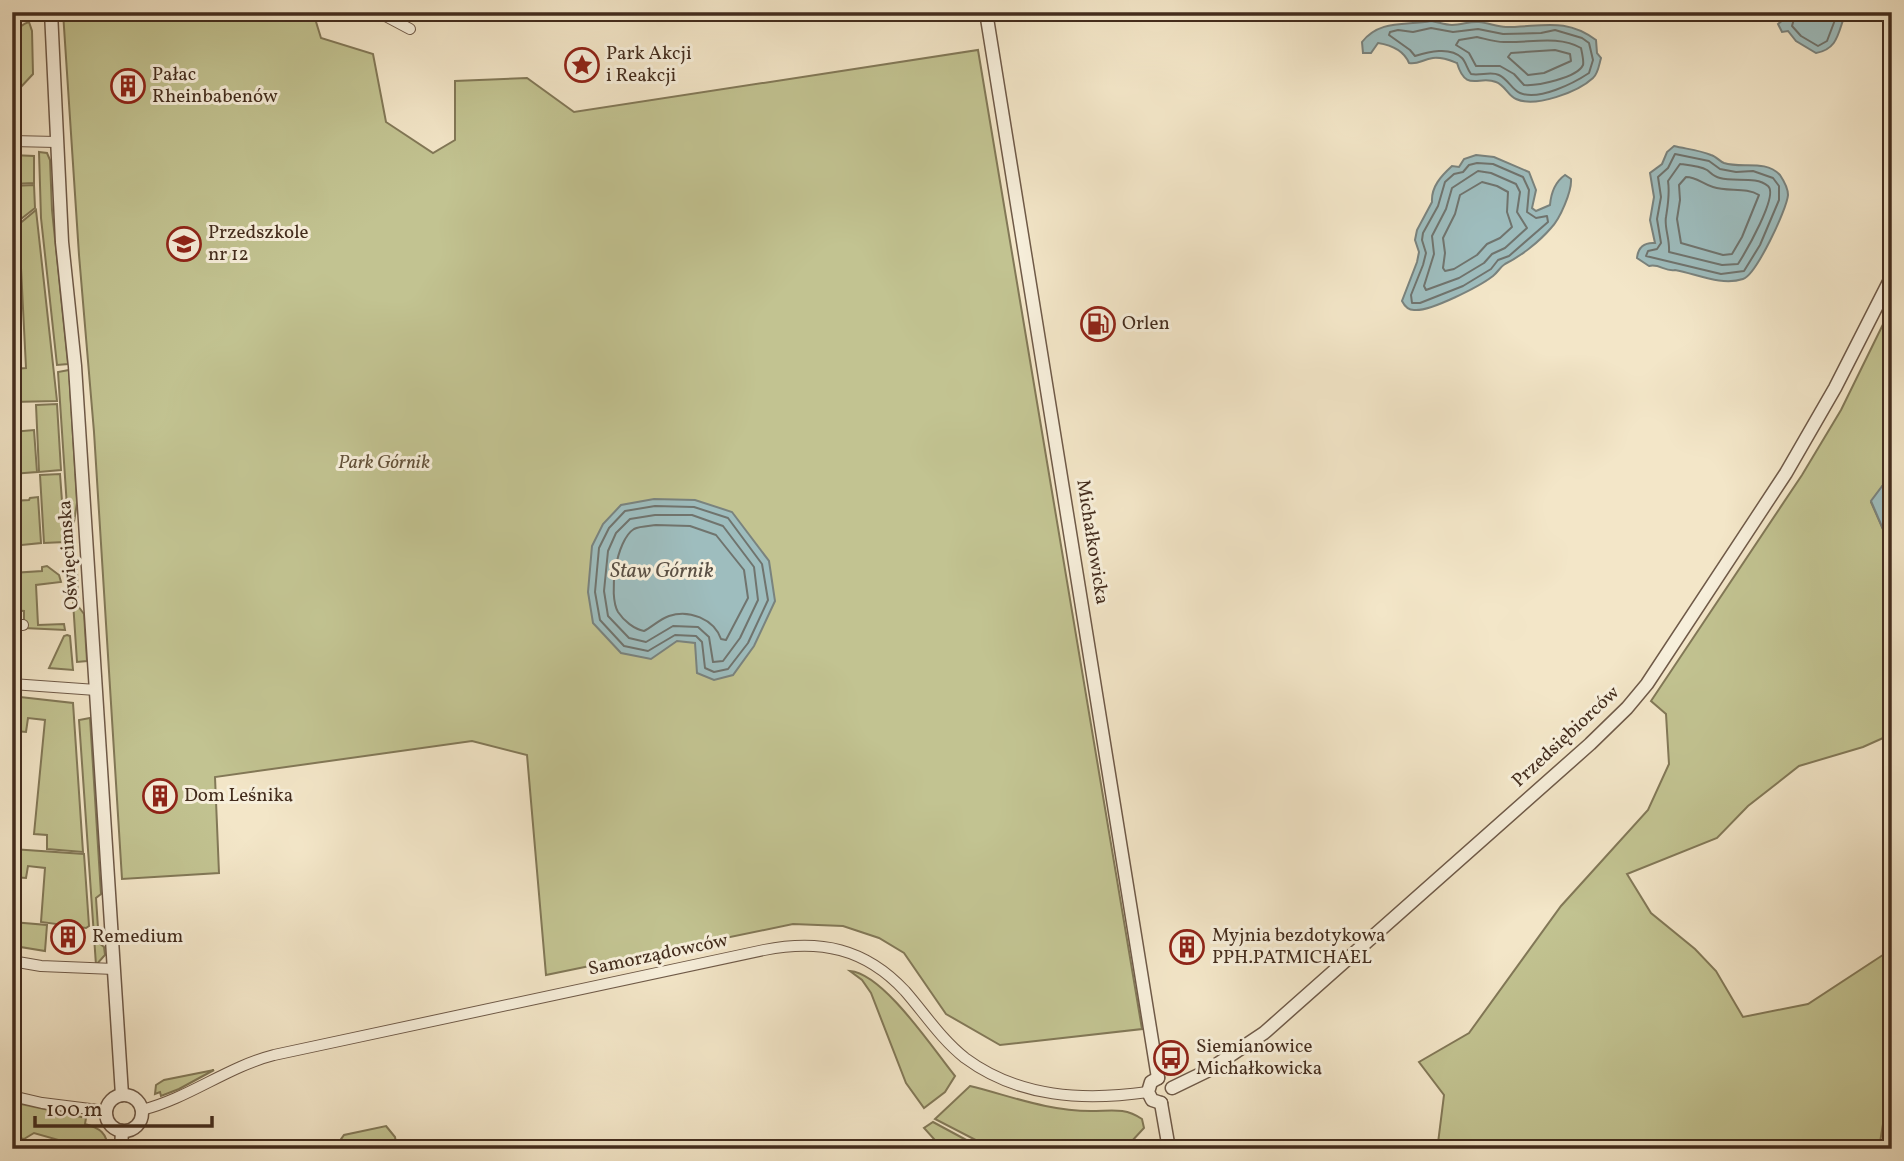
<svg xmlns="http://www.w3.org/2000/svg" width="1904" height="1161" font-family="Vollkorn,serif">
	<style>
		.green { fill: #c2c391; stroke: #827857; stroke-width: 2 }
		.water { fill: #9ebdbe; stroke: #7a837e; stroke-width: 2 }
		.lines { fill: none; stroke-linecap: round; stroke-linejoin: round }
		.shore { stroke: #70746e; stroke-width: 2 }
		.minor-casing { stroke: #6f5a48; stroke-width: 12 }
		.tertiary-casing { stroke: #6f5a48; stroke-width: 15 }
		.minor { stroke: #f7efdb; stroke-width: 10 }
		.tertiary { stroke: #f7efdb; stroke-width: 12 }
		.labels { text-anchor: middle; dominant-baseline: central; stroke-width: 6; stroke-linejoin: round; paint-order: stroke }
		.poi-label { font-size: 19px; fill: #432c1d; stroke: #f7efdb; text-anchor: start }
		.park-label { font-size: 19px; font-style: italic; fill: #63523a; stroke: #f7efdb }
		.street-label { font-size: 19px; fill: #432c1d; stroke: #f7efdb }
		.water-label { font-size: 21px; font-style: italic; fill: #5a5045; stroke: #f7efdb }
	</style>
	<rect width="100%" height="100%" fill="#f3e6c8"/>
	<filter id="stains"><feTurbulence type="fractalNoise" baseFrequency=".00286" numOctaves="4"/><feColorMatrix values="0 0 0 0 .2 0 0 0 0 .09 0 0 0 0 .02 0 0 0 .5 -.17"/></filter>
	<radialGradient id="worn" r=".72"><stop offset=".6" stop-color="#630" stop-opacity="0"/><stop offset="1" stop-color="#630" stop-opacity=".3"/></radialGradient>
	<g class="green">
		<polygon points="63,12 313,12 321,38 373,54 386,122 433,153 455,140 455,81 527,78 574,112 978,50 1142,1029 1000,1045 946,1014 904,953 879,938 843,926 793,924 546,975 527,755 472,741 215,777 219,873 122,879 94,432 79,255"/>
		<polygon points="417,12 471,13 469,21 409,21 405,18 416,18"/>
		<path d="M29 22 32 31 33 74 21 87 12 92V72L18 63C18 58 15 55 14 51 9 39 18 25 29 22Z"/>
		<polygon points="39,152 47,153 50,160 52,210 68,364 57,365 41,218"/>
		<polygon points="12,155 34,156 34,183 12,184"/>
		<polygon points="34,185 35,208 12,226 12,213 20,212 19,193 12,193 12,186"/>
		<polygon points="36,210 57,401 12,402 12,369 26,368 20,248 12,248 12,230"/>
		<polygon points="1892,306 1892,473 1871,502 1886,536 1892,571 1892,734 1863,747 1799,766 1748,806 1717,838 1627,874 1651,913 1695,949 1716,971 1743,1017 1808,1004 1892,949 1892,1066 1883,1068 1883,1124 1879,1149 1428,1149 1438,1143 1444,1095 1419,1062 1469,1033 1561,906 1648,810 1669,764 1666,714 1651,701 1802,475 1841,410"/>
		<polygon points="69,370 77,503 74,522 68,522 58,372"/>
		<polygon points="57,404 61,470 39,472 36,405"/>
		<polygon points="34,430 37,472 12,474 12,432"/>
		<polygon points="60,474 65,542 44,543 40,475"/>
		<polygon points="38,497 41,543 12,546 12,501 29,500 30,498"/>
		<polygon points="47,566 59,575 61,582 36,585 38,625 64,624 65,630 24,628 24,611 12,610 12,573 42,571 42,567"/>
		<polygon points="77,570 78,606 84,614 87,661 77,662 71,571"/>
		<polygon points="67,635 70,636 73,670 49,668 64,636"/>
		<polygon points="20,697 73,703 83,852 47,849 47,835 34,834 45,720 28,718 26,732 16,731"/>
		<polygon points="90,718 101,894 96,898 99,943 104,947 105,955 96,965 79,720"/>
		<polygon points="12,849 84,854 89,926 86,928 41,922 45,868 28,866 26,878 13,877"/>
		<polygon points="12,922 47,925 45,951 14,946 12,955"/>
		<path d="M850 971C884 974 933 1049 955 1076L945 1092 924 1108 906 1083 871 993 862 980Z"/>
		<polygon points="214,1070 179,1089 161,1096 160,1092 155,1094 156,1085 164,1080"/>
		<path d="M970 1086C1011 1096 1047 1111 1091 1111 1111 1111 1124 1107 1142 1119L1144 1128 1131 1142 1104 1149H993L935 1119Z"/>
		<path d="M12 1102 86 1118 85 1124C100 1128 107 1133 108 1149H90L34 1133 24 1139 12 1136Z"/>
		<polygon points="933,1122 983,1149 943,1149 924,1128"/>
		<polygon points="386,1126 395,1137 397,1149 334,1149 344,1135"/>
	</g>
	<g class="water">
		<path d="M1793 12H1846C1838 31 1839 49 1816 53L1796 41 1788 31 1782 32 1778 24Z"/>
		<path d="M1431 21C1438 22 1445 25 1452 25 1462 25 1470 21 1479 22 1489 23 1497 27 1506 27 1542 27 1565 17 1596 40L1597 53 1601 58C1599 65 1598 74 1593 78 1578 92 1535 108 1516 99 1508 96 1505 85 1496 82 1479 75 1466 93 1457 63 1449 60 1442 57 1433 58 1423 59 1418 65 1409 63 1404 51 1391 45 1378 43L1371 53H1363L1362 42C1380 19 1406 26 1431 21Z"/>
		<path d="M1674 146C1686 149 1699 150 1711 155 1716 156 1719 161 1724 163 1742 169 1765 159 1780 175 1784 181 1788 188 1788 195 1787 209 1756 275 1743 279 1721 286 1697 274 1675 270 1665 272 1659 263 1649 266L1637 258C1638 248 1644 242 1655 243L1650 220 1654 197 1650 173 1662 164 1667 152Z"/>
		<path d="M1476 155 1494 157 1529 172 1536 190 1532 208 1536 211 1550 205C1551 193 1555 182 1565 175L1571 179C1572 191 1560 219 1551 228 1539 242 1521 256 1505 264 1500 267 1498 272 1493 276 1480 286 1430 312 1414 310 1408 310 1405 307 1402 301L1417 262 1419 252 1415 240 1417 230 1432 202C1431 187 1441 176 1452 166L1459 167 1464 159Z"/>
		<polygon points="1892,473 1892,571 1886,536 1871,501"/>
		<polygon points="654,499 695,500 732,512 769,561 775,601 754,646 733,675 714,680 697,673 695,643 677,641 651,659 621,653 593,623 588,592 592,546 603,524 621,505"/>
	</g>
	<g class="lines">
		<g class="shore">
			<polyline points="1796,12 1792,26 1801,36 1818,46 1827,41 1838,12"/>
			<path d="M1431 28 1453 32 1478 29 1503 34 1541 33 1555 30 1582 38 1589 43 1593 60 1589 73C1574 83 1539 101 1520 93 1512 90 1508 79 1499 75 1491 71 1480 76 1471 74 1467 69 1466 62 1462 58 1450 46 1428 52 1415 56L1410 50 1389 35 1390 32 1398 30 1413 32Z"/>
			<path d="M1477 37C1486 39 1495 42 1504 42 1530 43 1558 35 1581 48 1582 53 1584 61 1583 65 1577 78 1537 86 1524 85L1514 74 1500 66H1476L1469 53 1456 45 1459 40Z"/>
			<polygon points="1555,50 1570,54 1571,61 1544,73 1528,75 1508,57 1511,53"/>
			<polygon points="1675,154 1709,161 1720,169 1736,172 1753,171 1773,178 1779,186 1779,200 1760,245 1744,271 1721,274 1646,256 1648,251 1657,249 1661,243 1657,219 1661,197 1658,177 1668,168"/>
			<polygon points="1477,163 1493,164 1523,177 1529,190 1527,212 1536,218 1547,216 1548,222 1509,256 1498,260 1491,269 1463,286 1420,303 1412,303 1411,295 1423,265 1426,253 1422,240 1423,233 1438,206 1445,182 1454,174 1463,172 1469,165"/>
			<path d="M1680 164C1688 165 1700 166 1707 170 1712 174 1714 177 1720 178 1735 182 1756 176 1768 186 1779 195 1745 253 1738 264L1722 265 1669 252C1670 239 1664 227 1666 217 1668 204 1670 194 1668 181Z"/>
			<polygon points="1478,171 1491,173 1516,184 1520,192 1517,212 1527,228 1505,248 1492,254 1484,263 1459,278 1426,290 1424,286 1434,254 1432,236 1446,209 1452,188"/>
			<path d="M1686 177C1697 177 1702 184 1713 187 1728 192 1746 187 1759 195L1742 237 1732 254 1723 255 1681 243 1677 219 1680 200 1679 185Z"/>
			<polygon points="1482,182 1497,186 1508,192 1507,212 1512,227 1500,238 1487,244 1477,255 1454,269 1445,271 1443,268 1445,253 1443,238 1455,214 1460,195"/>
			<polygon points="655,506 694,507 728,518 762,564 768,600 748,643 728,669 714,672 705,668 702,642 696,636 675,635 648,651 624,646 600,620 595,592 599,548 609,528 625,511"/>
			<polygon points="655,515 692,515 723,526 754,567 758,600 740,638 723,661 713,662 709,637 698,627 673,626 646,642 629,638 608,616 604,591 608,551 616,533 630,519"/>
			<path d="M656 525 690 526 716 535 744 570 748 598 726 640 721 639C714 619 689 609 669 616 660 619 652 627 644 631 634 629 624 621 618 612 608 595 616 540 634 529 640 526 650 526 656 525Z"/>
		</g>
		<g class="minor-casing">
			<g id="minor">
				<polyline points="378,12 410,29"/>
				<polyline points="12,141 56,142"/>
				<polyline points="12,625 23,625"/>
				<polyline points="12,684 96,690"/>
				<polyline points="12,961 41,966 114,969"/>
				<polyline points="12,1096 42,1103 106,1111"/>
				<path d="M142 1110C189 1098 227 1067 274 1055L764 950C820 939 865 948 905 991 925 1014 941 1039 965 1058 1019 1098 1084 1101 1148 1092"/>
			</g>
		</g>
		<g class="tertiary-casing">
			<g id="tertiary">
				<polyline points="51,12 62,242 75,366 122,1095"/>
				<polyline points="986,12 1158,1078"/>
				<polyline points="1158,1078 1151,1082 1148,1092 1152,1100 1161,1103"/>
				<polyline points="1172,1088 1207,1071 1264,1033 1590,744 1627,708 1647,684 1786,473 1835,388 1892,276"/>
				<circle cx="124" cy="1113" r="18"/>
				<polyline points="1161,1103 1169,1149"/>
				<polyline points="121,1149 122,1131"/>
			</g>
		</g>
		<use href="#minor" class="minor"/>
		<use href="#tertiary" class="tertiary"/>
	</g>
	<defs>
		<g id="sight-ring" transform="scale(1.75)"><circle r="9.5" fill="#f7efdb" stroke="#8f2418" stroke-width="1.5"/><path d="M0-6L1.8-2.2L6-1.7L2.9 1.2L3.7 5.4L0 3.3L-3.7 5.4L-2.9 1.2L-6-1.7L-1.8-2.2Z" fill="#8f2418"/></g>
		<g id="building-ring" transform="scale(1.75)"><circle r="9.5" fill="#f7efdb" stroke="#8f2418" stroke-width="1.5"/><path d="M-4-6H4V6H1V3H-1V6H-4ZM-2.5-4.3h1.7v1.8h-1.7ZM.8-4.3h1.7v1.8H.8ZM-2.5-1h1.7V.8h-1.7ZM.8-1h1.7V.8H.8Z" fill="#8f2418"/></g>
		<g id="school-ring" transform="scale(1.75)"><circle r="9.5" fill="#f7efdb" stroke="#8f2418" stroke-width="1.5"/><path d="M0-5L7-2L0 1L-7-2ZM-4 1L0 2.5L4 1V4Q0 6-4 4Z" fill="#8f2418"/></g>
		<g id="fuel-ring" transform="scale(1.75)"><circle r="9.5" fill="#f7efdb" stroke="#8f2418" stroke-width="1.5"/><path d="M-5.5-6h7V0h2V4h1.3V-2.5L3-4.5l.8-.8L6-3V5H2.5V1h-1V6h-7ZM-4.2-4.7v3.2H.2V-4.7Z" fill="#8f2418"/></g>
		<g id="bus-ring" transform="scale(1.75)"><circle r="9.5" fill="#f7efdb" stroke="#8f2418" stroke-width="1.5"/><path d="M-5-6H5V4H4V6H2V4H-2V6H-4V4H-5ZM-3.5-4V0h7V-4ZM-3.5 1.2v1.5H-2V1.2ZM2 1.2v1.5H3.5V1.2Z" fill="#8f2418"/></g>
	</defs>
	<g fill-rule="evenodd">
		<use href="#sight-ring" x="582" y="65"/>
		<use href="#building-ring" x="128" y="86"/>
		<use href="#school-ring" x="184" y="244"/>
		<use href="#fuel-ring" x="1098" y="324"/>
		<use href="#building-ring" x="160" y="796"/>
		<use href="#building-ring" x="68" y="937"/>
		<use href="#building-ring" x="1187" y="947"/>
		<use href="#bus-ring" x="1171" y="1058"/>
	</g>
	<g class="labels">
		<g class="poi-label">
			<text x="606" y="54">Park Akcji<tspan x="606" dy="22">i Reakcji</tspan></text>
			<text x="152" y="75">Pałac<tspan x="152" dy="22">Rheinbabenów</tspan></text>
			<text x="208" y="233">Przedszkole<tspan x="208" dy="22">nr 12</tspan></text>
			<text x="1122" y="324">Orlen</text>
			<text x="184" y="796">Dom Leśnika</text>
			<text x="1212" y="936">Myjnia bezdotykowa<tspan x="1212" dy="22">PPH.PATMICHAEL</tspan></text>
			<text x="92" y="937">Remedium</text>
			<text x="1196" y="1047">Siemianowice<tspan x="1196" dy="22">Michałkowicka</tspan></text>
		</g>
		<g class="park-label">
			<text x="384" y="463">Park Górnik</text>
		</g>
		<g class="street-label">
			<text transform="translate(1092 542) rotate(81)">Michałkowicka</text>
			<text transform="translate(69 555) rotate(-94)">Oświęcimska</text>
			<text transform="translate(1566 737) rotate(-43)">Przedsiębiorców</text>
			<text transform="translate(658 955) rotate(-12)">Samorządowców</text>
		</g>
		<g class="water-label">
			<text x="662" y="571">Staw Górnik</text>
		</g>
	</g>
	<rect width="1904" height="1161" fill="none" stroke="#f3e6c8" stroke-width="42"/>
	<rect x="14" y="14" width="1876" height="1133" fill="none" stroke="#432c1d" stroke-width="3.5"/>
	<rect x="21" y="21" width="1862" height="1119" fill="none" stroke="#432c1d" stroke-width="2"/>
	<path d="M35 1116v10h177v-10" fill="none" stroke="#432c1d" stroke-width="3.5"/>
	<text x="46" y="1116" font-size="21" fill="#432c1d" stroke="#f7efdb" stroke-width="5" paint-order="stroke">100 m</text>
	<rect width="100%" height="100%" filter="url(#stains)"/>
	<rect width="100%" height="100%" fill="url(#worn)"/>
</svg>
